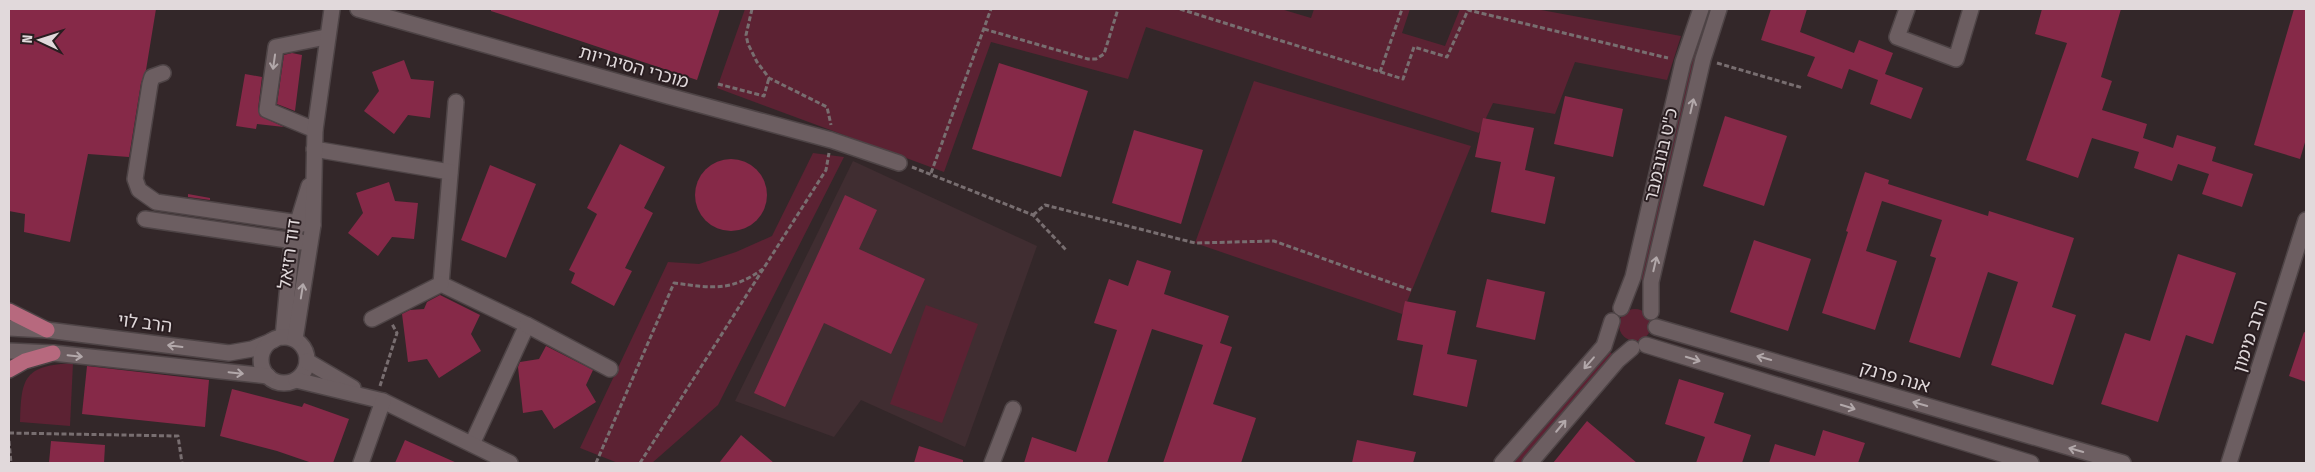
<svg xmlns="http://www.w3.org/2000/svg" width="2315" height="472" font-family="'Fira Sans Condensed','Noto Sans Hebrew',sans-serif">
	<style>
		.built { fill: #402d31 }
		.green { fill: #5c2233 }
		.building { fill: #862948 }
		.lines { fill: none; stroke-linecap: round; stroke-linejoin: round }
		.minor-casing { stroke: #4e4446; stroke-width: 18 }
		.major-casing { stroke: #4e4446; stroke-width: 18 }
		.path { stroke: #786e70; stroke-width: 3; stroke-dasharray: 5 2.5; stroke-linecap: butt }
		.minor { stroke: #6c5e61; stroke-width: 15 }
		.major { stroke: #b7697e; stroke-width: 15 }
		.oneway { stroke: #b2a8aa }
		.labels { text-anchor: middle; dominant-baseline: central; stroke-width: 4; stroke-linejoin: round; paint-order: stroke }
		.street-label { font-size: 18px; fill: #e1d9db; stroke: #291d20 }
	</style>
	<rect width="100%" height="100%" fill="#332729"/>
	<polygon class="built" points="853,161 1037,246 965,447 861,400 834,437 735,401"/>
	<g class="green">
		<polygon points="745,9 1281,9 1311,18 1314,9 1410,9 1402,33 1445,46 1460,9 1536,9 1681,36 1667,80 1575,62 1555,114 1493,103 1479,133 1146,27 1128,79 991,42 944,172 717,88"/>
		<polygon points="1701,9 1719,9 1651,282 1633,277"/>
		<polygon points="1254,81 1471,146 1402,314 1195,243"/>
		<polygon points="813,153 844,157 718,405 652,463 618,463 580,448 668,262 699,264 736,252 772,236"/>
		<polygon points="926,305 978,324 942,423 890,404"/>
		<circle cx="1635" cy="325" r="16"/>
		<polygon points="1604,346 1618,360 1530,463 1502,463"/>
		<path d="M73 363 70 426 20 422C21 376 25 366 73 363Z"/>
	</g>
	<g class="building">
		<polygon points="9,9 156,9 146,70 141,83 129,157 88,154 70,242 24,232 25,214 9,211"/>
		<polygon points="491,9 720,9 697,80 491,11"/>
		<polygon points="1771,9 1807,9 1800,32 1854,53 1859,40 1893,53 1885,74 1923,88 1911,119 1870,104 1878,80 1849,69 1842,89 1807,76 1815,57 1761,40"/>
		<polygon points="2042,9 2121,9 2101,77 2112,81 2102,110 2147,124 2143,138 2173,148 2177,135 2216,147 2212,161 2253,174 2242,207 2202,194 2209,174 2178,164 2172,181 2134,168 2139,152 2092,138 2078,178 2026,160 2067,43 2035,34"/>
		<polygon points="2294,9 2306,9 2306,139 2300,159 2254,145"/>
		<polygon points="292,53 302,55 295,111 277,104 284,55"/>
		<polygon points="404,60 411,79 434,81 430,118 408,115 394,134 364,111 379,91 372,72"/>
		<polygon points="999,63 1088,91 1061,177 972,149"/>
		<polygon points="245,74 262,77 258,109 260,116 284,127 257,124 256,129 236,126"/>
		<polygon points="1565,96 1623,109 1613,157 1554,144"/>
		<polygon points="1725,116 1787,136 1764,206 1703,186"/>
		<polygon points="1483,118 1534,128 1525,170 1555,177 1545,224 1491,212 1501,162 1475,157"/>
		<polygon points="1134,130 1203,150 1181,224 1112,203"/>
		<polygon points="620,144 665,167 644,208 653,213 625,268 632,271 614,306 571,283 575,273 569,270 597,214 587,208"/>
		<circle cx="731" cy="195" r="36"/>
		<polygon points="490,165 536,184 506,258 461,240"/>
		<polygon points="1865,172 1889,180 1888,184 1988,216 1989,211 2074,238 2052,307 2076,315 2053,385 1991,365 2018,282 1988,272 1960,358 1909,342 1936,258 1930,256 1942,220 1882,201 1866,251 1897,261 1875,330 1822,313 1848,232 1846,231"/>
		<polygon points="389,182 395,201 418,203 414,239 392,237 378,256 348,233 363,213 356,193"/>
		<polygon points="188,194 210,198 210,200 188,197"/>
		<polygon points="845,195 877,210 859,249 925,279 891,354 824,323 785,407 754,393"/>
		<polygon points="1754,240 1811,259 1788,331 1730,312"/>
		<polygon points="2178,254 2236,273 2213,344 2186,335 2158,422 2101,404 2125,333 2150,341"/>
		<polygon points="1137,260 1171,271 1164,294 1229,316 1220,343 1232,347 1213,404 1256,418 1241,463 1163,463 1203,345 1152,329 1107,463 1024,463 1032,437 1076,452 1117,330 1094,323 1109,279 1128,286"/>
		<polygon points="1487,279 1545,292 1535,340 1476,327"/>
		<polygon points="440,295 480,315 471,334 481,351 439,378 427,359 408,362 402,314 410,310 424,309 427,302"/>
		<polygon points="1405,301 1456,311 1447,354 1477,360 1467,407 1413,395 1423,345 1397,340"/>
		<polygon points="2304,332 2306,333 2306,382 2289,376"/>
		<polygon points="546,346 593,370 586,385 596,402 554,429 542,410 523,413 518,367 520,362 539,359"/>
		<polygon points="87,366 209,380 205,427 82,414"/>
		<polygon points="1679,379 1724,393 1714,423 1751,435 1742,463 1696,463 1705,437 1665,424"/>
		<polygon points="232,389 302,407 304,403 349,419 333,463 312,463 277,451 220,436"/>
		<polygon points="1587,421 1637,463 1553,463"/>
		<polygon points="1823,430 1865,443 1858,463 1769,463 1775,444 1815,456"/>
		<polygon points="741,435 774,463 719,463"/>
		<polygon points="405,440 457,463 395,463"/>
		<polygon points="1357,440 1416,452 1413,463 1352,463"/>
		<polygon points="51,441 105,445 104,463 49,463"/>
		<polygon points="919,446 963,460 963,463 914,463"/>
	</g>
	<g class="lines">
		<g class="minor-casing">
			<g id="minor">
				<polyline points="358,9 668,96 831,140 899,163"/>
				<polyline points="1907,9 1897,37 1956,59 1971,9"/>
				<polyline points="163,73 152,77 150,84 135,179 139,190 156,202 313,225"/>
				<polyline points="456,102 441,284 527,325 472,444"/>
				<polyline points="315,130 267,110 276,47 326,37"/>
				<polyline points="314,149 450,172"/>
				<polyline points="145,219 301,242"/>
				<polyline points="1621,308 1633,277 1683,62 1701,9"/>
				<polyline points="1651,312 1651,282 1703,59 1719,9"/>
				<polyline points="372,319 441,284"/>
				<polyline points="527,325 610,369"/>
				<polyline points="1656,327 2123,463"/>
				<polyline points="9,328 47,330 229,353 252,349 274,340"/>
				<polyline points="283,337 292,241 309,186"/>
				<circle cx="284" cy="360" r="23"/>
				<polyline points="295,339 313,225 315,130 332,9"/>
				<polyline points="1646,345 2031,463"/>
				<polyline points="9,351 53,353 268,376"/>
				<polyline points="307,361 353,388"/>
				<polyline points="296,380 383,401 510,463"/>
				<polyline points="361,463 383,401"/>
				<polyline points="992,463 1013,409"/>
				<polyline points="1502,463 1604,346 1612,321"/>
				<polyline points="1530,463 1618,360 1632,348"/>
				<polyline points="2229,463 2306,220"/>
			</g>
		</g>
		<g class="major-casing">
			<g id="major">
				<polyline points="9,311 47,330"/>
				<polyline points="9,370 25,361 53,353"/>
			</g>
		</g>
		<g class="path">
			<polyline points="752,9 746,35 748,44 757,62 769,78 827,107 831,125"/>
			<polyline points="1180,9 1403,79 1414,47 1447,57 1468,10 1668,58"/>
			<polyline points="984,29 1088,59 1096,59 1104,54 1118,9"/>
			<polyline points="1717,63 1803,88"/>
			<polyline points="1380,72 1402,9"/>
			<polyline points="718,84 764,96 769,78"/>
			<polyline points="912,167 1033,215 1067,251"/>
			<polyline points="931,173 991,9"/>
			<polyline points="1033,215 1045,205 1195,243 1274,241 1411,290"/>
			<polyline points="380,386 397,333 392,324"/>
			<polyline points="9,433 178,436 182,463"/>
			<polyline points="9,441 11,463"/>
			<path d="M596 463 674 283C713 288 730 292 763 269"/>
			<polyline points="640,463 826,170 829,153"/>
		</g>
		<use href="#minor" class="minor"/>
		<use href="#major" class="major"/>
	</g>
	<defs><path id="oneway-shaft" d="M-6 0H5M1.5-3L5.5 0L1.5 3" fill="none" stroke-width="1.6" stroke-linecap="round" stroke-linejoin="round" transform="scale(1.25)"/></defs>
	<g class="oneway">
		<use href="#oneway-shaft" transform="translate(274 62) rotate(98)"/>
		<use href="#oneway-shaft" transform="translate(1692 106) rotate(-77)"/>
		<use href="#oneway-shaft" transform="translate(1655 264) rotate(-77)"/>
		<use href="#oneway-shaft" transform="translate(302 291) rotate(-81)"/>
		<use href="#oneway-shaft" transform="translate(175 346) rotate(-173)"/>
		<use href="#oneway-shaft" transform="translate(75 356) rotate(6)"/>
		<use href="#oneway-shaft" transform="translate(1764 358) rotate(-164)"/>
		<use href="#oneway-shaft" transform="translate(1693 359) rotate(17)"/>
		<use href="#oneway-shaft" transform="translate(1589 363) rotate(131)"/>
		<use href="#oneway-shaft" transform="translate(236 373) rotate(6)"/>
		<use href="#oneway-shaft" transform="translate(1920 404) rotate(-164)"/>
		<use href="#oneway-shaft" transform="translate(1848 407) rotate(17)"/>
		<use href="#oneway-shaft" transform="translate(1561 426) rotate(-50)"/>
		<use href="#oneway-shaft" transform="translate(2076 450) rotate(-164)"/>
	</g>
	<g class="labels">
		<g class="street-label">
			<text transform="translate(634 67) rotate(16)">מוכרי הסיגריות</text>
			<text transform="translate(1661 155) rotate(-77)">כ"ט בנובמבר</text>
			<text transform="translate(289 254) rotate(-82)">דוד רזיאל</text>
			<text transform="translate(145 323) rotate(7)">הרב לוי</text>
			<text transform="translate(2250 336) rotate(-72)">הרב מימון</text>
			<text transform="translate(1895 377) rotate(16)">אנה פרנק</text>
		</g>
	</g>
	<rect width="2315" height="472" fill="none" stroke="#e1d9db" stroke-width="20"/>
	<g transform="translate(40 40) rotate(274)" stroke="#291d20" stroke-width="4" paint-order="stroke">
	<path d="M0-4L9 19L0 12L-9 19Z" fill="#e1d9db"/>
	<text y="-8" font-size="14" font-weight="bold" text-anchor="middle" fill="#e1d9db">N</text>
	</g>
</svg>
